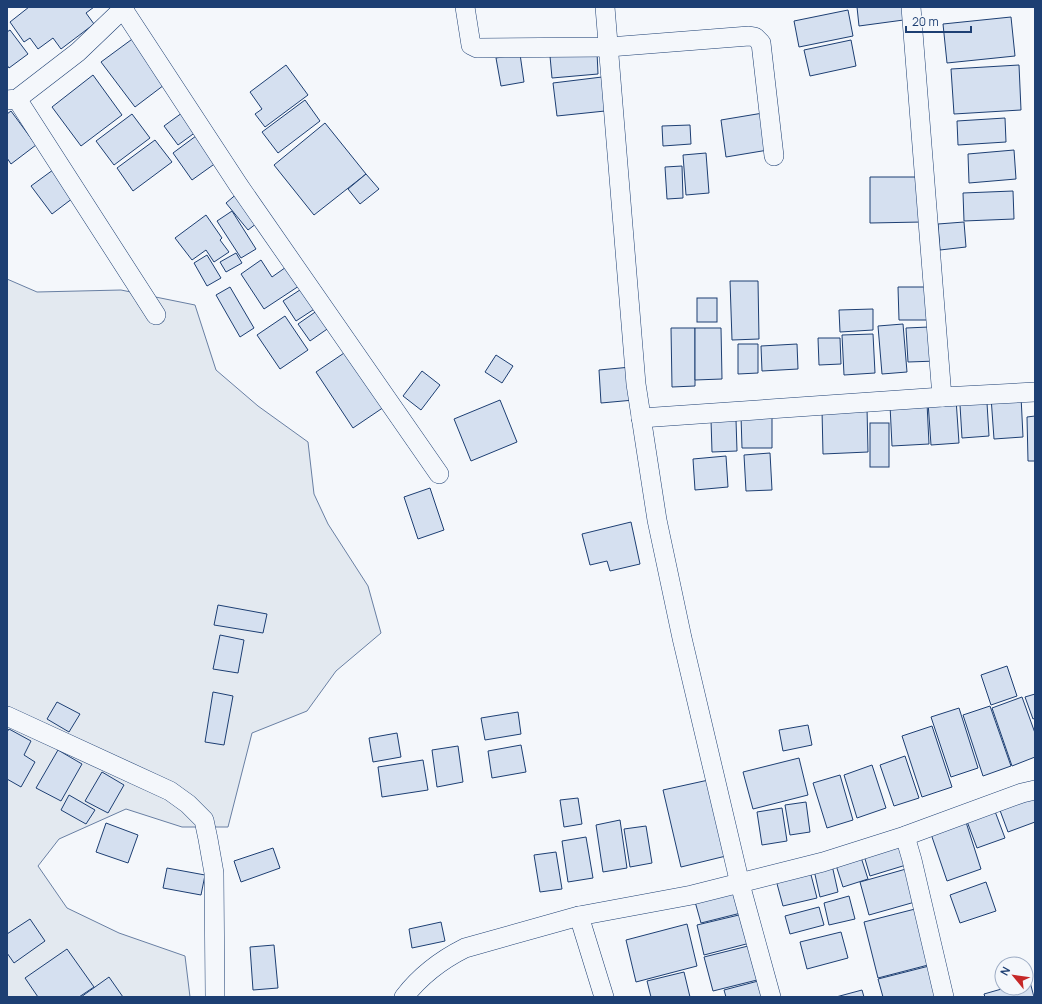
<svg xmlns="http://www.w3.org/2000/svg" width="1042" height="1004" font-family="Manrope,sans-serif">
	<style>
		.green { fill: #e3e9f0; stroke: #687fa3 }
		.building { fill: #d5e0f0; stroke: #1d3f73 }
		.lines { fill: none; stroke-linecap: round; stroke-linejoin: round }
		.minor-casing { stroke: #1d3f73; stroke-width: 20 }
		.minor { stroke: #f4f7fb; stroke-width: 19 }
	</style>
	<rect width="100%" height="100%" fill="#f4f7fb"/>
	<polygon class="green" points="7,279 37,292 121,290 195,305 216,370 258,406 308,442 314,494 328,524 368,586 381,633 336,671 307,711 252,733 228,827 182,827 126,809 59,839 38,866 67,908 119,933 185,956 190,997 7,997"/>
	<g class="building">
		<polygon points="29,7 94,7 86,13 94,24 61,49 53,38 38,49 30,38 24,42 10,22"/>
		<polygon points="857,7 909,7 911,19 859,26"/>
		<polygon points="848,10 853,36 799,47 794,21"/>
		<polygon points="1011,17 1015,56 947,63 943,24"/>
		<polygon points="10,30 28,54 9,68 7,65 7,32"/>
		<polygon points="135,37 168,82 135,107 101,62"/>
		<polygon points="851,40 856,66 810,76 804,50"/>
		<polygon points="597,52 598,74 552,78 550,56"/>
		<polygon points="520,54 524,82 501,86 496,58"/>
		<polygon points="286,65 308,95 265,127 255,114 262,109 250,92"/>
		<polygon points="1019,65 1021,110 954,114 951,69"/>
		<polygon points="93,75 122,115 81,146 52,107"/>
		<polygon points="602,77 605,111 557,116 553,83"/>
		<polygon points="305,100 320,121 278,153 262,132"/>
		<polygon points="186,110 200,129 178,145 164,126"/>
		<polygon points="11,111 36,145 11,164 7,158 7,114"/>
		<polygon points="763,113 768,150 726,157 721,120"/>
		<polygon points="132,114 150,138 114,165 96,141"/>
		<polygon points="1005,118 1006,142 958,145 957,121"/>
		<polygon points="325,123 366,174 314,215 274,165"/>
		<polygon points="690,125 691,144 663,146 662,126"/>
		<polygon points="200,133 220,160 192,180 173,153"/>
		<polygon points="155,140 172,162 133,191 117,168"/>
		<polygon points="1014,150 1016,179 969,183 968,154"/>
		<polygon points="706,153 709,193 686,195 683,155"/>
		<polygon points="682,166 683,198 667,199 665,167"/>
		<polygon points="57,167 77,195 52,214 31,186"/>
		<polygon points="366,174 379,189 360,204 348,189"/>
		<polygon points="870,177 921,177 922,222 870,223"/>
		<polygon points="1013,191 1014,219 964,221 963,193"/>
		<polygon points="239,192 261,220 248,230 226,203"/>
		<polygon points="232,211 256,249 241,258 217,221"/>
		<polygon points="206,215 222,238 220,240 229,252 214,262 206,250 192,260 175,238"/>
		<polygon points="964,222 966,247 940,250 938,224"/>
		<polygon points="236,253 242,263 226,272 220,262"/>
		<polygon points="207,255 221,278 207,286 194,263"/>
		<polygon points="261,260 272,277 289,265 302,284 264,309 241,274"/>
		<polygon points="730,281 758,281 759,339 732,340"/>
		<polygon points="306,286 319,306 296,321 283,301"/>
		<polygon points="230,287 254,328 240,337 216,295"/>
		<polygon points="898,287 932,287 932,320 899,320"/>
		<rect x="697" y="298" width="20" height="24"/>
		<polygon points="321,308 333,325 310,341 298,324"/>
		<polygon points="873,309 873,330 840,332 839,310"/>
		<polygon points="285,316 308,350 280,369 257,335"/>
		<polygon points="903,324 907,372 882,374 878,326"/>
		<polygon points="929,327 937,361 908,362 906,328"/>
		<polygon points="671,328 695,328 695,386 672,387"/>
		<polygon points="695,328 721,328 722,379 695,380"/>
		<polygon points="873,334 875,373 844,375 842,335"/>
		<polygon points="818,338 840,338 841,364 819,365"/>
		<polygon points="738,344 758,344 758,373 738,374"/>
		<polygon points="797,344 798,369 762,371 761,346"/>
		<polygon points="350,349 387,405 353,428 316,372"/>
		<polygon points="496,355 513,366 502,383 485,372"/>
		<polygon points="631,367 634,400 601,403 599,370"/>
		<polygon points="422,371 440,385 421,410 403,396"/>
		<polygon points="1021,396 1023,437 994,439 991,397"/>
		<polygon points="956,399 959,443 931,445 928,402"/>
		<polygon points="500,400 517,442 471,461 454,419"/>
		<polygon points="927,403 929,444 892,446 890,405"/>
		<polygon points="987,403 989,436 962,438 960,405"/>
		<polygon points="867,408 868,452 823,454 822,410"/>
		<polygon points="772,415 772,448 742,448 741,416"/>
		<polygon points="1035,416 1035,461 1028,461 1027,417"/>
		<polygon points="711,420 736,420 737,451 712,452"/>
		<rect x="870" y="423" width="19" height="44"/>
		<polygon points="770,453 772,490 746,491 744,455"/>
		<polygon points="726,456 728,487 695,490 693,459"/>
		<polygon points="430,488 444,530 418,539 404,497"/>
		<polygon points="631,522 640,564 610,571 607,561 590,565 582,534"/>
		<polygon points="218,605 267,614 263,633 214,625"/>
		<polygon points="220,635 244,640 238,673 213,669"/>
		<polygon points="1007,666 1017,696 991,705 981,675"/>
		<polygon points="213,692 233,696 224,745 205,742"/>
		<polygon points="1035,694 1035,718 1033,719 1025,697"/>
		<polygon points="1022,697 1035,733 1035,757 1012,766 992,708"/>
		<polygon points="57,702 80,714 69,732 47,719"/>
		<polygon points="990,706 1011,766 983,776 963,715"/>
		<polygon points="959,708 978,768 951,777 931,717"/>
		<polygon points="518,712 521,734 485,740 481,718"/>
		<polygon points="808,725 812,745 783,751 779,730"/>
		<polygon points="932,726 952,787 922,797 902,736"/>
		<polygon points="9,729 31,741 24,755 35,762 21,787 7,779 7,732"/>
		<polygon points="397,733 401,757 373,762 369,738"/>
		<polygon points="521,745 526,772 492,778 488,751"/>
		<polygon points="458,746 463,782 437,787 432,750"/>
		<polygon points="58,750 82,764 61,801 36,788"/>
		<polygon points="905,756 919,798 894,806 880,765"/>
		<polygon points="799,758 808,795 753,809 743,772"/>
		<polygon points="423,760 428,790 382,797 378,767"/>
		<polygon points="872,765 886,808 857,818 844,775"/>
		<polygon points="102,772 124,785 108,813 85,801"/>
		<polygon points="840,775 853,820 827,828 813,783"/>
		<polygon points="713,779 730,855 681,867 663,790"/>
		<polygon points="1035,791 1035,822 1008,832 998,805"/>
		<polygon points="69,795 95,810 86,824 61,810"/>
		<polygon points="578,798 582,824 564,827 560,800"/>
		<polygon points="806,802 810,832 790,835 785,805"/>
		<polygon points="993,806 1005,838 977,848 965,816"/>
		<polygon points="782,808 787,841 762,845 757,812"/>
		<polygon points="965,819 981,869 947,881 930,831"/>
		<polygon points="620,820 627,868 603,872 596,825"/>
		<polygon points="106,823 138,835 128,863 96,852"/>
		<polygon points="646,826 652,863 630,867 624,829"/>
		<polygon points="586,837 593,878 568,882 562,841"/>
		<polygon points="900,841 906,865 870,876 863,852"/>
		<polygon points="273,848 280,868 241,882 234,861"/>
		<polygon points="859,851 868,879 843,887 834,859"/>
		<polygon points="556,852 562,889 540,892 534,855"/>
		<polygon points="832,865 838,892 820,897 814,870"/>
		<polygon points="167,868 205,875 201,895 163,888"/>
		<polygon points="906,869 915,902 869,915 860,882"/>
		<polygon points="810,871 817,898 783,906 776,880"/>
		<polygon points="986,882 996,911 960,923 950,895"/>
		<polygon points="734,887 741,913 701,923 694,898"/>
		<polygon points="849,896 855,919 829,925 824,903"/>
		<polygon points="819,907 824,925 790,934 785,916"/>
		<polygon points="919,908 932,964 878,978 864,922"/>
		<polygon points="743,914 750,943 704,955 697,925"/>
		<polygon points="30,919 45,941 14,963 7,953 7,934"/>
		<polygon points="441,922 445,941 412,948 409,929"/>
		<polygon points="687,924 697,966 636,982 626,940"/>
		<polygon points="841,932 848,958 807,969 800,942"/>
		<polygon points="274,945 278,988 253,990 250,947"/>
		<polygon points="752,945 761,979 713,991 704,957"/>
		<polygon points="67,949 94,987 79,997 38,997 25,978"/>
		<polygon points="933,965 941,997 883,997 878,979"/>
		<polygon points="684,972 690,997 651,997 647,981"/>
		<polygon points="109,977 123,997 81,997"/>
		<polygon points="762,980 766,997 726,997 724,990"/>
		<polygon points="1026,982 1030,982 1034,997 985,997 984,994 1005,988 1026,988"/>
		<polygon points="862,990 864,997 836,997"/>
	</g>
	<g class="lines">
		<g class="minor-casing">
			<g id="minor">
				<polyline points="465,7 471,45 477,48 609,47 749,36 755,37 761,43 774,156"/>
				<polyline points="605,7 636,384 657,520 682,638 740,884 771,997"/>
				<polyline points="123,9 239,186 439,474"/>
				<polyline points="17,99 156,315"/>
				<polyline points="7,100 17,99 78,52 125,7"/>
				<polyline points="942,397 1035,392"/>
				<polyline points="641,418 942,397 911,7"/>
				<polyline points="7,716 170,791 188,804 204,820 208,839 214,873 215,997"/>
				<polyline points="905,836 912,860 944,997"/>
				<polyline points="579,916 604,997"/>
				<path d="M404 997C421 975 441 960 465 948L579 916 692 895 823 862 905 836 1022 793 1035 790"/>
			</g>
		</g>
		<use href="#minor" class="minor"/>
	</g>
	<rect width="1042" height="1004" fill="none" stroke="#1d3f73" stroke-width="16"/>
	<g transform="translate(1014 976) rotate(299)"><circle r="19" fill="#f4f7fb" stroke="#9eadc5"/>
	<path d="M0-3L7 15L0 10L-7 15Z" fill="#c62828"/>
	<text y="-6" font-size="11" font-weight="bold" text-anchor="middle" fill="#1d3f73">N</text>
	</g>
	<path d="M906 26v6h65v-6" fill="none" stroke="#1d3f73" stroke-width="2"/>
	<text x="912" y="26" font-size="12" fill="#1d3f73" stroke="#f4f7fb" stroke-width="3" paint-order="stroke">20 m</text>
</svg>
